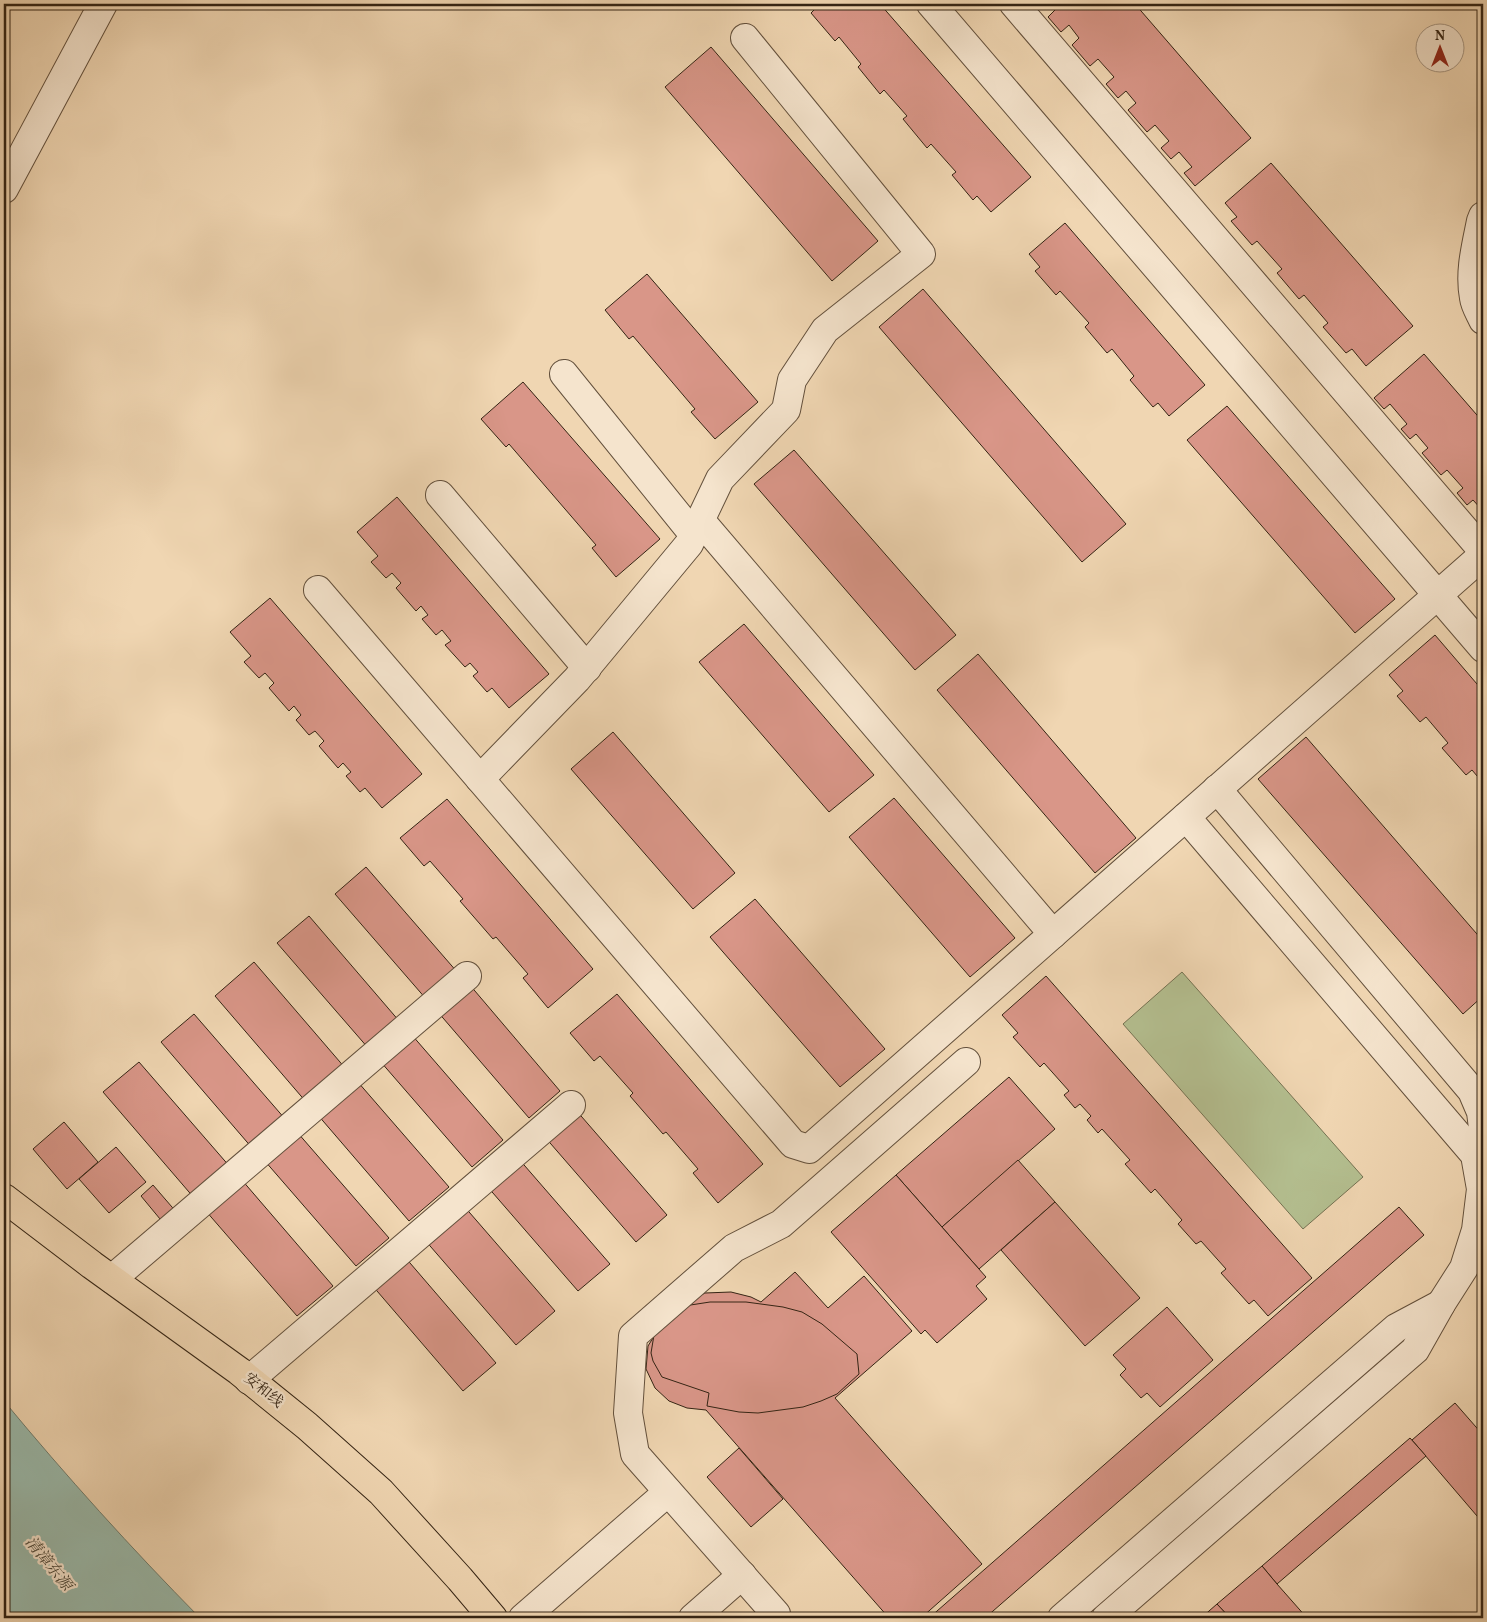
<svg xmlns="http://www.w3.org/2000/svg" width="1487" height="1622" font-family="Vollkorn,'Noto Serif SC',serif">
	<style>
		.green { fill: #b4bf90; stroke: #747252 }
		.water { fill: #9ab9aa; stroke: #717d6e }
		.building { fill: #d99688; stroke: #342414 }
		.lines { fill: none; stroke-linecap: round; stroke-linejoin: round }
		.minor-casing { stroke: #63503c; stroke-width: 30 }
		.major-casing { stroke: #342414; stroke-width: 30 }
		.minor { stroke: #f5e4cd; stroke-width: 28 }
		.major { stroke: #f0d6b2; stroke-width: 28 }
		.labels { text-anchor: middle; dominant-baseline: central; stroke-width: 4.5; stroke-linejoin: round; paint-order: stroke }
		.street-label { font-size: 15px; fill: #342414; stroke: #f5e4cd }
		.water-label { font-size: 16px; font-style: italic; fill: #4e493a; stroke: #f5e4cd }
	</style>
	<rect width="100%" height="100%" fill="#f0d6b2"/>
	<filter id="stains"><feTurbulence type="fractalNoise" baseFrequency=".004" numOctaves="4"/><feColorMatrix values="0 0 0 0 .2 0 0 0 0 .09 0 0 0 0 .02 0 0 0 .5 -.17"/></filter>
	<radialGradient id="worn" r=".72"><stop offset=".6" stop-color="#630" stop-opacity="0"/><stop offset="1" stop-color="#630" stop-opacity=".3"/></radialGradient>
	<polygon class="green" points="1182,972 1363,1177 1303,1229 1123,1024"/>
	<path class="water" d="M4 1401C66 1476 131 1548 200 1618H4Z"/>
	<g class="building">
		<polygon points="810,4 880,4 1031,177 991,212 977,196 973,200 952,175 956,172 931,144 927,148 903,119 907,116 884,90 880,94 858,67 861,64 839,37 835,41 811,13 815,9"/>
		<polygon points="1050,4 1135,4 1251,138 1195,186 1184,173 1192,167 1179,152 1171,159 1161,148 1169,141 1155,125 1147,132 1128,110 1136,103 1126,91 1118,98 1106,84 1114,77 1098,59 1090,66 1072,45 1079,38 1069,25 1061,32 1048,17 1055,10"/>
		<polygon points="711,47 878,241 832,281 665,87"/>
		<polygon points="1271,163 1413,326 1366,366 1352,349 1346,353 1323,327 1328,323 1304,295 1299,299 1277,273 1282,269 1257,241 1252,245 1231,221 1237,217 1225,203"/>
		<polygon points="1065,223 1205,385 1169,416 1158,403 1153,407 1130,380 1134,376 1112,349 1107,353 1085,327 1089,323 1060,291 1056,295 1035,271 1040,267 1029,254"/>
		<polygon points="647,274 758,402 715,439 691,412 695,409 633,336 629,339 605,310"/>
		<polygon points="923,289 1126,524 1082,562 879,327"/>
		<polygon points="1424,354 1483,422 1483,523 1477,516 1483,511 1473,500 1467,505 1457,493 1463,488 1447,470 1441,475 1422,453 1428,448 1416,434 1410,439 1401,429 1407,424 1390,404 1384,409 1374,398"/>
		<polygon points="523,382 660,539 616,577 592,548 596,545 509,444 506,447 481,419"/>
		<polygon points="1227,406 1395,599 1355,633 1187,440"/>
		<polygon points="794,450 956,635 915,670 754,484"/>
		<polygon points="397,497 549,674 509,708 492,688 487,692 473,676 478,672 470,663 465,667 445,645 451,641 442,630 436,635 422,619 428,615 421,606 416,611 396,588 401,583 392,573 386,578 371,562 378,556 357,532"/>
		<polygon points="270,598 422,774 382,808 365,788 360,792 346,776 351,772 343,763 338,768 319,746 324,741 315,731 309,735 296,720 301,715 294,706 289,711 269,688 274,683 265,673 259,678 244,662 251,656 230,632"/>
		<polygon points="744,624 874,775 829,812 699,662"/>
		<polygon points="1435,635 1483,691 1483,783 1472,770 1466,775 1442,748 1448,743 1426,717 1420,722 1397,696 1403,691 1389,675"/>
		<polygon points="978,654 1136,838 1095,873 937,690"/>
		<polygon points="613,732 735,873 693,909 571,769"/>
		<polygon points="1306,737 1483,941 1483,996 1463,1014 1258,779"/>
		<polygon points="894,798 1015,938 970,977 849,837"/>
		<polygon points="447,799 593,969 548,1008 523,978 528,974 496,937 493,939 460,901 463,899 430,861 424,866 400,838"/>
		<polygon points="366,867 458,973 427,1000 335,894"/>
		<polygon points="755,899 885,1049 840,1087 710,937"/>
		<polygon points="309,916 400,1022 369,1049 277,943"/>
		<polygon points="254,962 346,1069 307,1103 215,996"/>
		<polygon points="1046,976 1312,1278 1268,1316 1254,1300 1249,1304 1221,1273 1226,1269 1201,1241 1196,1244 1178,1224 1182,1220 1155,1189 1151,1193 1125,1164 1130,1160 1102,1129 1098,1133 1087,1120 1091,1116 1080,1104 1075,1108 1064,1095 1069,1091 1044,1063 1040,1067 1013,1037 1018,1033 1002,1015"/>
		<polygon points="469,984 560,1091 529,1118 437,1011"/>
		<polygon points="617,994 763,1164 718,1203 693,1173 698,1169 666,1132 663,1134 630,1096 633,1093 600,1056 594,1061 570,1033"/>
		<polygon points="194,1014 286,1120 253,1149 161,1042"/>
		<polygon points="411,1034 503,1140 472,1167 380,1061"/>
		<polygon points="139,1062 231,1168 195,1199 103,1092"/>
		<polygon points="1009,1077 1055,1129 942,1227 896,1175"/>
		<polygon points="357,1081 449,1187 409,1221 317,1114"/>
		<polygon points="575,1109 667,1215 636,1242 544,1136"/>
		<polygon points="64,1122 98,1162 67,1189 33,1149"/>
		<polygon points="297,1132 389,1238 356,1266 264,1160"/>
		<polygon points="116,1147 146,1182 109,1213 79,1179"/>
		<polygon points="518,1158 610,1264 578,1291 486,1185"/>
		<polygon points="1018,1160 1055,1202 979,1269 942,1227"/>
		<polygon points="896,1175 986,1277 976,1286 987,1299 937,1343 925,1330 921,1334 831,1232"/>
		<polygon points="241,1179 333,1286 297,1316 205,1210"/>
		<polygon points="153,1185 178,1214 165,1225 141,1196"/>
		<polygon points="1055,1202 1140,1298 1085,1346 1001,1250"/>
		<polygon points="463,1205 555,1311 516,1345 424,1239"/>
		<polygon points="1399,1207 1424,1235 985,1618 929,1618"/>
		<polygon points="404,1256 496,1363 463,1391 371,1284"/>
		<polygon points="795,1272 828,1308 864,1276 912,1331 835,1398 982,1564 921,1618 889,1618 706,1410 687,1408 669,1401 655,1388 646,1369 648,1346 661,1325 688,1301 705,1293 731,1292 751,1297 761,1302"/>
		<polygon points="710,1302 746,1302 783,1307 802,1312 822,1324 857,1354 859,1374 837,1394 821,1401 803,1407 758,1413 739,1412 707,1406 709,1393 662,1377 653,1361 651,1353 654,1335 684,1306"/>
		<polygon points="1167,1307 1213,1360 1160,1407 1147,1393 1141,1398 1120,1375 1126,1369 1113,1355"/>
		<polygon points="1455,1403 1483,1435 1483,1523 1412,1440"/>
		<polygon points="1410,1438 1426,1456 1277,1584 1262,1566"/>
		<polygon points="739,1448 783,1499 751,1527 707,1477"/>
		<polygon points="1262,1566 1277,1584 1307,1618 1230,1618 1217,1604"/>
		<polygon points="1217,1604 1230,1618 1201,1618"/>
	</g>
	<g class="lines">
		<g class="minor-casing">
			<g id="minor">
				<polyline points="931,4 1483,648"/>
				<polyline points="1014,4 1483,551"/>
				<polyline points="4,189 103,4"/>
				<path d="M1483 216 1481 221C1476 246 1469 272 1474 298 1475 306 1480 313 1483 320"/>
				<polyline points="564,374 694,535"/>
				<polyline points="440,495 587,668"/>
				<polyline points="701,521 1053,934"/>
				<polyline points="318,590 793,1144 809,1149 1483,555"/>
				<polyline points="480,779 577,679 689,544 720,479 786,410 792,380 825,330 921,254 745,38"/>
				<polyline points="1217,789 1472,1091 1481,1112 1483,1128"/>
				<polyline points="112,1279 467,976"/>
				<polyline points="249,1380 571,1105"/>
				<polyline points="776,1614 635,1454 628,1413 633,1336 734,1248 781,1224 966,1062"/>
				<polyline points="523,1618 668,1492"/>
				<polyline points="693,1618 742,1575"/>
				<polyline points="1062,1618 1396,1328 1441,1304"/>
				<polyline points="1106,1618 1415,1350 1441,1304 1464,1268 1476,1230 1481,1189 1475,1155 1186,817"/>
			</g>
		</g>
		<g class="major-casing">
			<polyline id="major" points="4,1198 92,1265 239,1371 307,1426 381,1492 460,1579 493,1618"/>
		</g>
		<use href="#minor" class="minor"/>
		<use href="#major" class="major"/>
	</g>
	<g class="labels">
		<g class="street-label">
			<text transform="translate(263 1391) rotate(39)">安和线</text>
		</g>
		<g class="water-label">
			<text transform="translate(48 1564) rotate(51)">清漳东源</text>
		</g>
	</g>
	<rect width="1487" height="1622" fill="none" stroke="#f0d6b2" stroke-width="20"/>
	<rect x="5" y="5" width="1477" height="1612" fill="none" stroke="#342414" stroke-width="2.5"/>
	<rect x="10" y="10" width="1467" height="1602" fill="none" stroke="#342414"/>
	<g transform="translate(1440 48)"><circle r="24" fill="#f5e4cd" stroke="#a89783"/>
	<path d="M0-4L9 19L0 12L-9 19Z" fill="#8f2418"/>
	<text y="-8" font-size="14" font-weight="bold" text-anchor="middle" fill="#342414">N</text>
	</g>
	<rect width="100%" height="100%" filter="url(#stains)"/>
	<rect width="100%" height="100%" fill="url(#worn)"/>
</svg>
